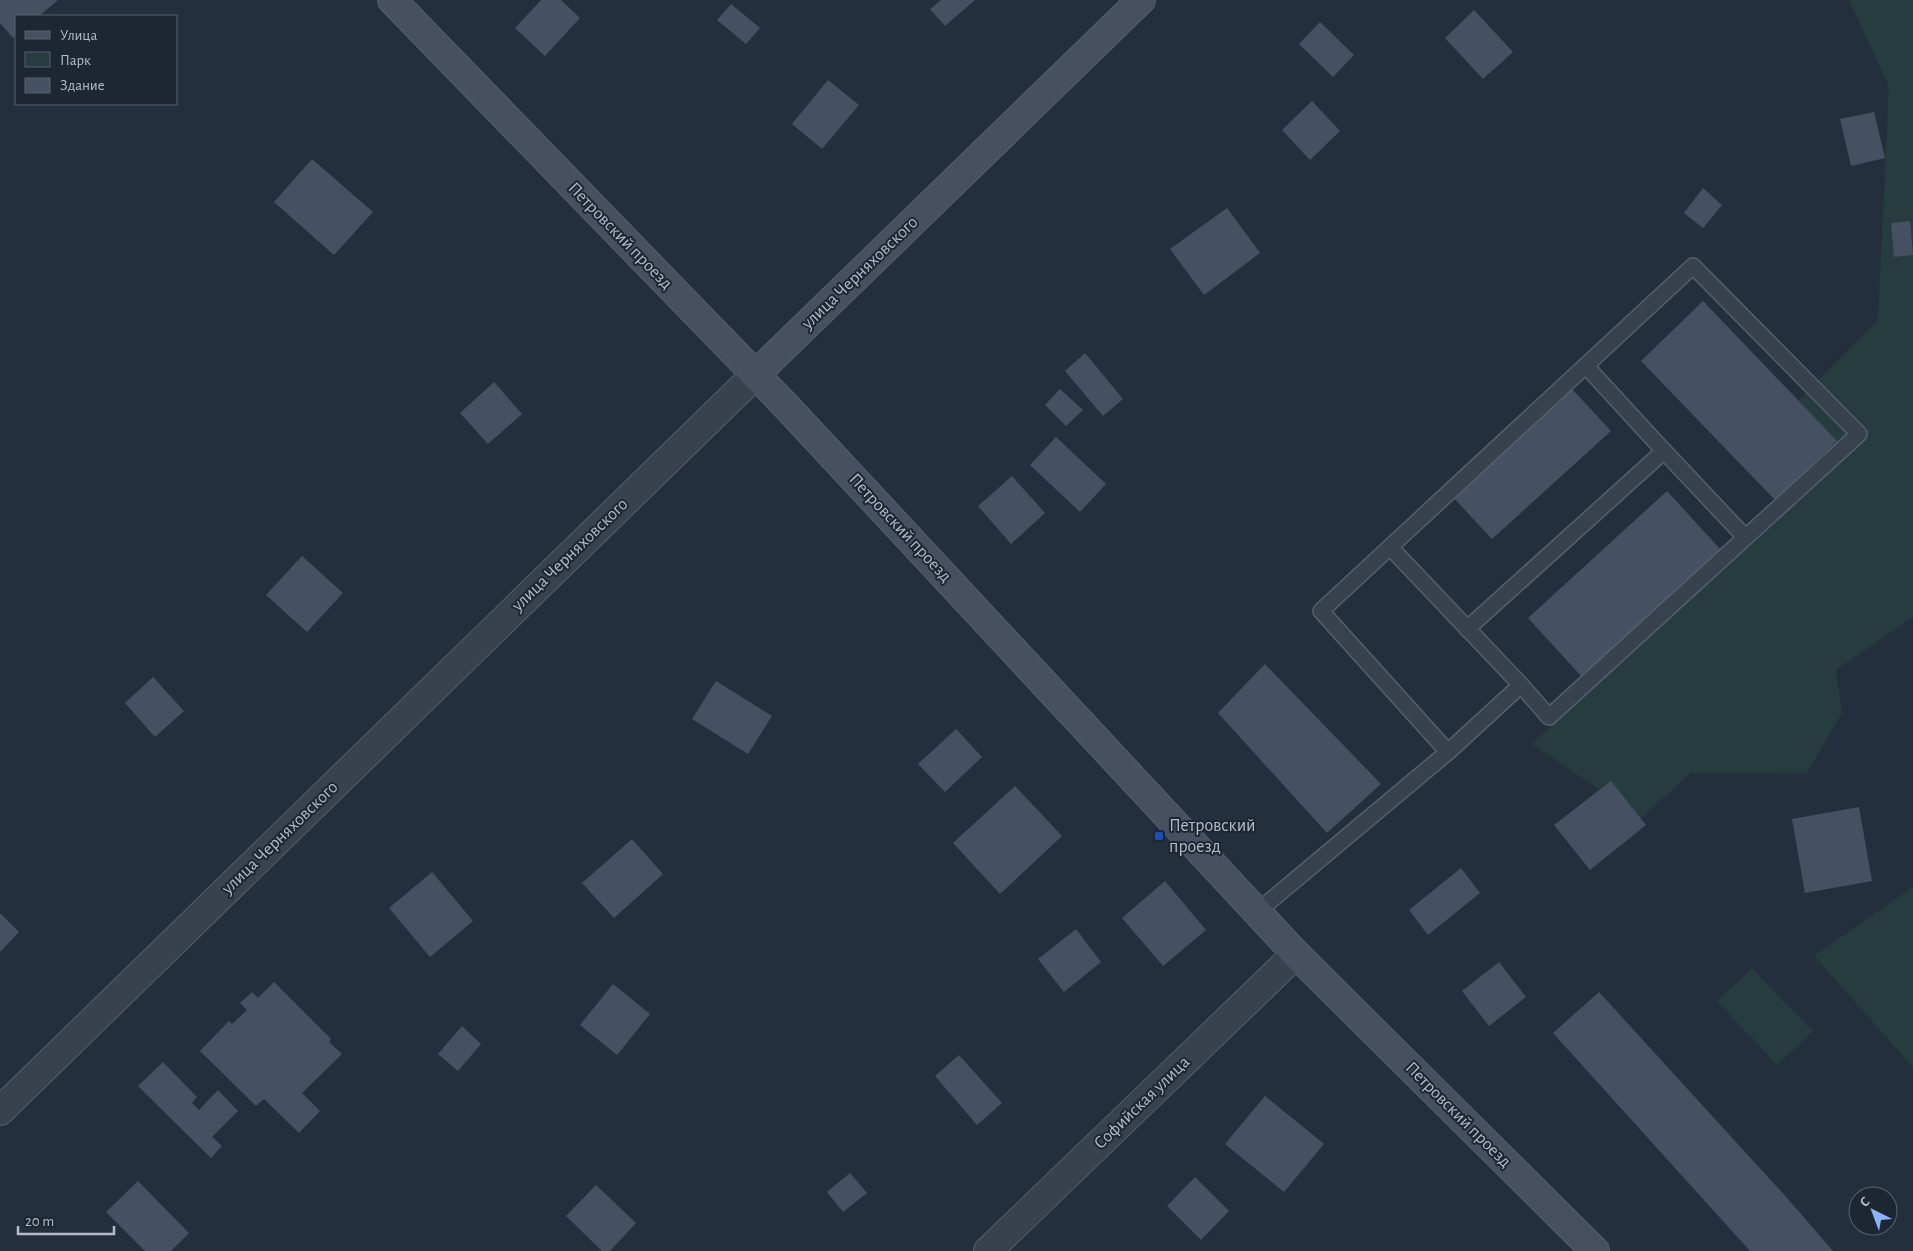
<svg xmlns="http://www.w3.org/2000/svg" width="1913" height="1251" font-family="'Alegreya Sans',sans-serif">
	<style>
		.green { fill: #263c3f }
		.building { fill: #455162 }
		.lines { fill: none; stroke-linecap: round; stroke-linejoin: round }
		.lane-casing { stroke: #565f6c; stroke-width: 18 }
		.street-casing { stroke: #565f6c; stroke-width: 30 }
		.secondary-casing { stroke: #565f6c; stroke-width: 30 }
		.lane { stroke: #38414e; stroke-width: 15 }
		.street { stroke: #38414e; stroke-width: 28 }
		.secondary { stroke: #465061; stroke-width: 28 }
		.transit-dot { fill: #1a4fb4; stroke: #1d2633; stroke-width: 2 }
		.labels { text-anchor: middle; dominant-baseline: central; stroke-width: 4; stroke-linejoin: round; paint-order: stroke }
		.street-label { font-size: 18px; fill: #b4bcc9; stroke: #1d2633 }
		.poi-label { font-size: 18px; fill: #b4bcc9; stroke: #1d2633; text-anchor: start }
	</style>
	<rect width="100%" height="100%" fill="#242f3e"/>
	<g class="green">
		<polygon points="1849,0 1913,0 1913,617 1836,670 1842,713 1806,774 1691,773 1641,818 1532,744 1838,464 1798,401 1878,320 1889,86"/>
		<polygon points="1913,887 1913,1067 1814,956"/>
		<polygon points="1752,968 1813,1032 1777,1065 1717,1001"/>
	</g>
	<g class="building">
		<polygon points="0,0 58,0 39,16 16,16 16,35 13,38 0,23"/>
		<polygon points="541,0 561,0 580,18 545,56 515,28"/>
		<polygon points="941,0 975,0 945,26 930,9"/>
		<polygon points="731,4 760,28 746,44 717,20"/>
		<polygon points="1474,10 1513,52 1483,79 1445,38"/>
		<polygon points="1320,22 1354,55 1333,77 1299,44"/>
		<polygon points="828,80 859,105 822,149 792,124"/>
		<polygon points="1312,101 1340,131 1310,160 1282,130"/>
		<polygon points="1874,112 1885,158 1851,166 1840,119"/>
		<polygon points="312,159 373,212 334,255 274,202"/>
		<polygon points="1703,188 1722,205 1703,228 1684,213"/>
		<polygon points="1227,208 1260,253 1204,295 1170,249"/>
		<polygon points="1910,221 1913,255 1894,257 1891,223"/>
		<polygon points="1703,301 1837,441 1775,500 1641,361"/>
		<polygon points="1085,353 1123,399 1103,416 1065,371"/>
		<polygon points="494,382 522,414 488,444 460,413"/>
		<polygon points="1571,388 1611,431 1492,539 1452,496"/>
		<polygon points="1060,389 1083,410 1066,426 1045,405"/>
		<polygon points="1056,437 1106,484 1080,512 1030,465"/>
		<polygon points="1012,476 1045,513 1011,544 978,506"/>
		<polygon points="1667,491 1721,550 1582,677 1528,618"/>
		<polygon points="302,556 343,593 307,632 266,595"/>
		<polygon points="1265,664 1381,784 1327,833 1218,713"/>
		<polygon points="153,677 184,711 155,737 125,703"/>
		<polygon points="716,681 772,716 748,754 692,719"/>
		<polygon points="956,729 982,757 945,792 918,764"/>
		<polygon points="1611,781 1646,825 1590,870 1554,825"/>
		<polygon points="1015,786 1062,836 1000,894 953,843"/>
		<polygon points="1859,807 1872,881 1805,893 1792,819"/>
		<polygon points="632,839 663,874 614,918 582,883"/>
		<polygon points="1461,868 1480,893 1428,935 1409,910"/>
		<polygon points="432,872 473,921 430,957 389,908"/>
		<polygon points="1165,881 1206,930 1163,966 1122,918"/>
		<polygon points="0,913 19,932 0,952"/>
		<polygon points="1076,929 1101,962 1064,992 1038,959"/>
		<polygon points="1499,962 1526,997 1489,1026 1462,991"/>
		<polygon points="274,982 331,1039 329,1042 342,1054 302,1093 320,1111 299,1133 264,1099 256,1106 200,1051 229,1021 232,1024 247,1010 240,1003 252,992 258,998"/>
		<polygon points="613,984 650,1014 617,1055 580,1025"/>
		<polygon points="1599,992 1788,1199 1833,1251 1750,1251 1553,1033"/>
		<polygon points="462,1026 481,1044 458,1071 438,1054"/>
		<polygon points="959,1055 1002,1103 977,1125 935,1076"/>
		<polygon points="163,1062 197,1097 192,1103 199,1110 218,1090 238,1111 212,1137 222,1146 211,1158 138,1086"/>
		<polygon points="1265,1096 1324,1144 1284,1192 1225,1144"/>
		<polygon points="850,1173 867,1193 843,1212 827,1192"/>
		<polygon points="1195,1177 1229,1211 1201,1240 1167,1206"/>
		<polygon points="138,1181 189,1233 171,1251 145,1251 106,1212"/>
		<polygon points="596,1185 636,1223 610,1251 602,1251 566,1216"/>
	</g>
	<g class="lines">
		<g class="lane-casing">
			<g id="lane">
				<polyline points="1664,451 1745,537"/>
				<polyline points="1390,547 1321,611 1448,752"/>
				<polyline points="1467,629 1664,451 1586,366"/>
				<polyline points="1257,912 1448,752 1521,685 1390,547 1693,266 1859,434 1549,717 1521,685"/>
			</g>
		</g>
		<g class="street-casing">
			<g id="street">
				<polyline points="0,1111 755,375"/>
				<polyline points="988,1251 1296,954"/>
			</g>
		</g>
		<g class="secondary-casing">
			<g id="secondary">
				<polyline points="392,0 786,406 1296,954 1595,1251"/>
				<polyline points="755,375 1141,0"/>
			</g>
		</g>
		<use href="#lane" class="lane"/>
		<use href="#street" class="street"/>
		<use href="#secondary" class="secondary"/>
	</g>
	<rect class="transit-dot" x="1154" y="831" width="10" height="10" rx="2.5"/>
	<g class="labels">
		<g class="street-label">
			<text transform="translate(620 236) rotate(46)">Петровский проезд</text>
			<text transform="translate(860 273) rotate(-44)">улица Черняховского</text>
			<text transform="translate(900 528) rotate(47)">Петровский проезд</text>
			<text transform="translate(570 555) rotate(-44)">улица Черняховского</text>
			<text transform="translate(280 838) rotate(-44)">улица Черняховского</text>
			<text transform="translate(1142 1103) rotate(-44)">Софийская улица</text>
			<text transform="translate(1458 1115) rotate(45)">Петровский проезд</text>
		</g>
		<g class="poi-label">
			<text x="1169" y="826">Петровский<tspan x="1169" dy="21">проезд</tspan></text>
		</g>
	</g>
	<rect x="15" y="15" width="162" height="90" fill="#1d2633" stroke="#59626f"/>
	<rect x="25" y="31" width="25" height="8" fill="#465061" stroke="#59626f"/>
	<text x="60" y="40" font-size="15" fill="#b4bcc9">Улица</text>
	<rect x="25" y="52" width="25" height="15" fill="#263c3f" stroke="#59626f"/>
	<text x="60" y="65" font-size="15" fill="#b4bcc9">Парк</text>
	<rect x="25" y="78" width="25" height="15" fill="#455162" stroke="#59626f"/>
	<text x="60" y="90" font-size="15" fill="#b4bcc9">Здание</text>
	<g transform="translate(1873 1211) rotate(318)"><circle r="24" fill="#1d2633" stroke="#59626f"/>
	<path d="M0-4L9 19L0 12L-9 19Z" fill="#8ab4f8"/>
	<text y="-8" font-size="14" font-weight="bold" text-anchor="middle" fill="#b4bcc9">С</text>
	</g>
	<path d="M18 1226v8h96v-8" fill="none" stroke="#b4bcc9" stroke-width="2.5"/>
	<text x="25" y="1226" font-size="15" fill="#b4bcc9" stroke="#1d2633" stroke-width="4" paint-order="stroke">20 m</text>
</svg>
